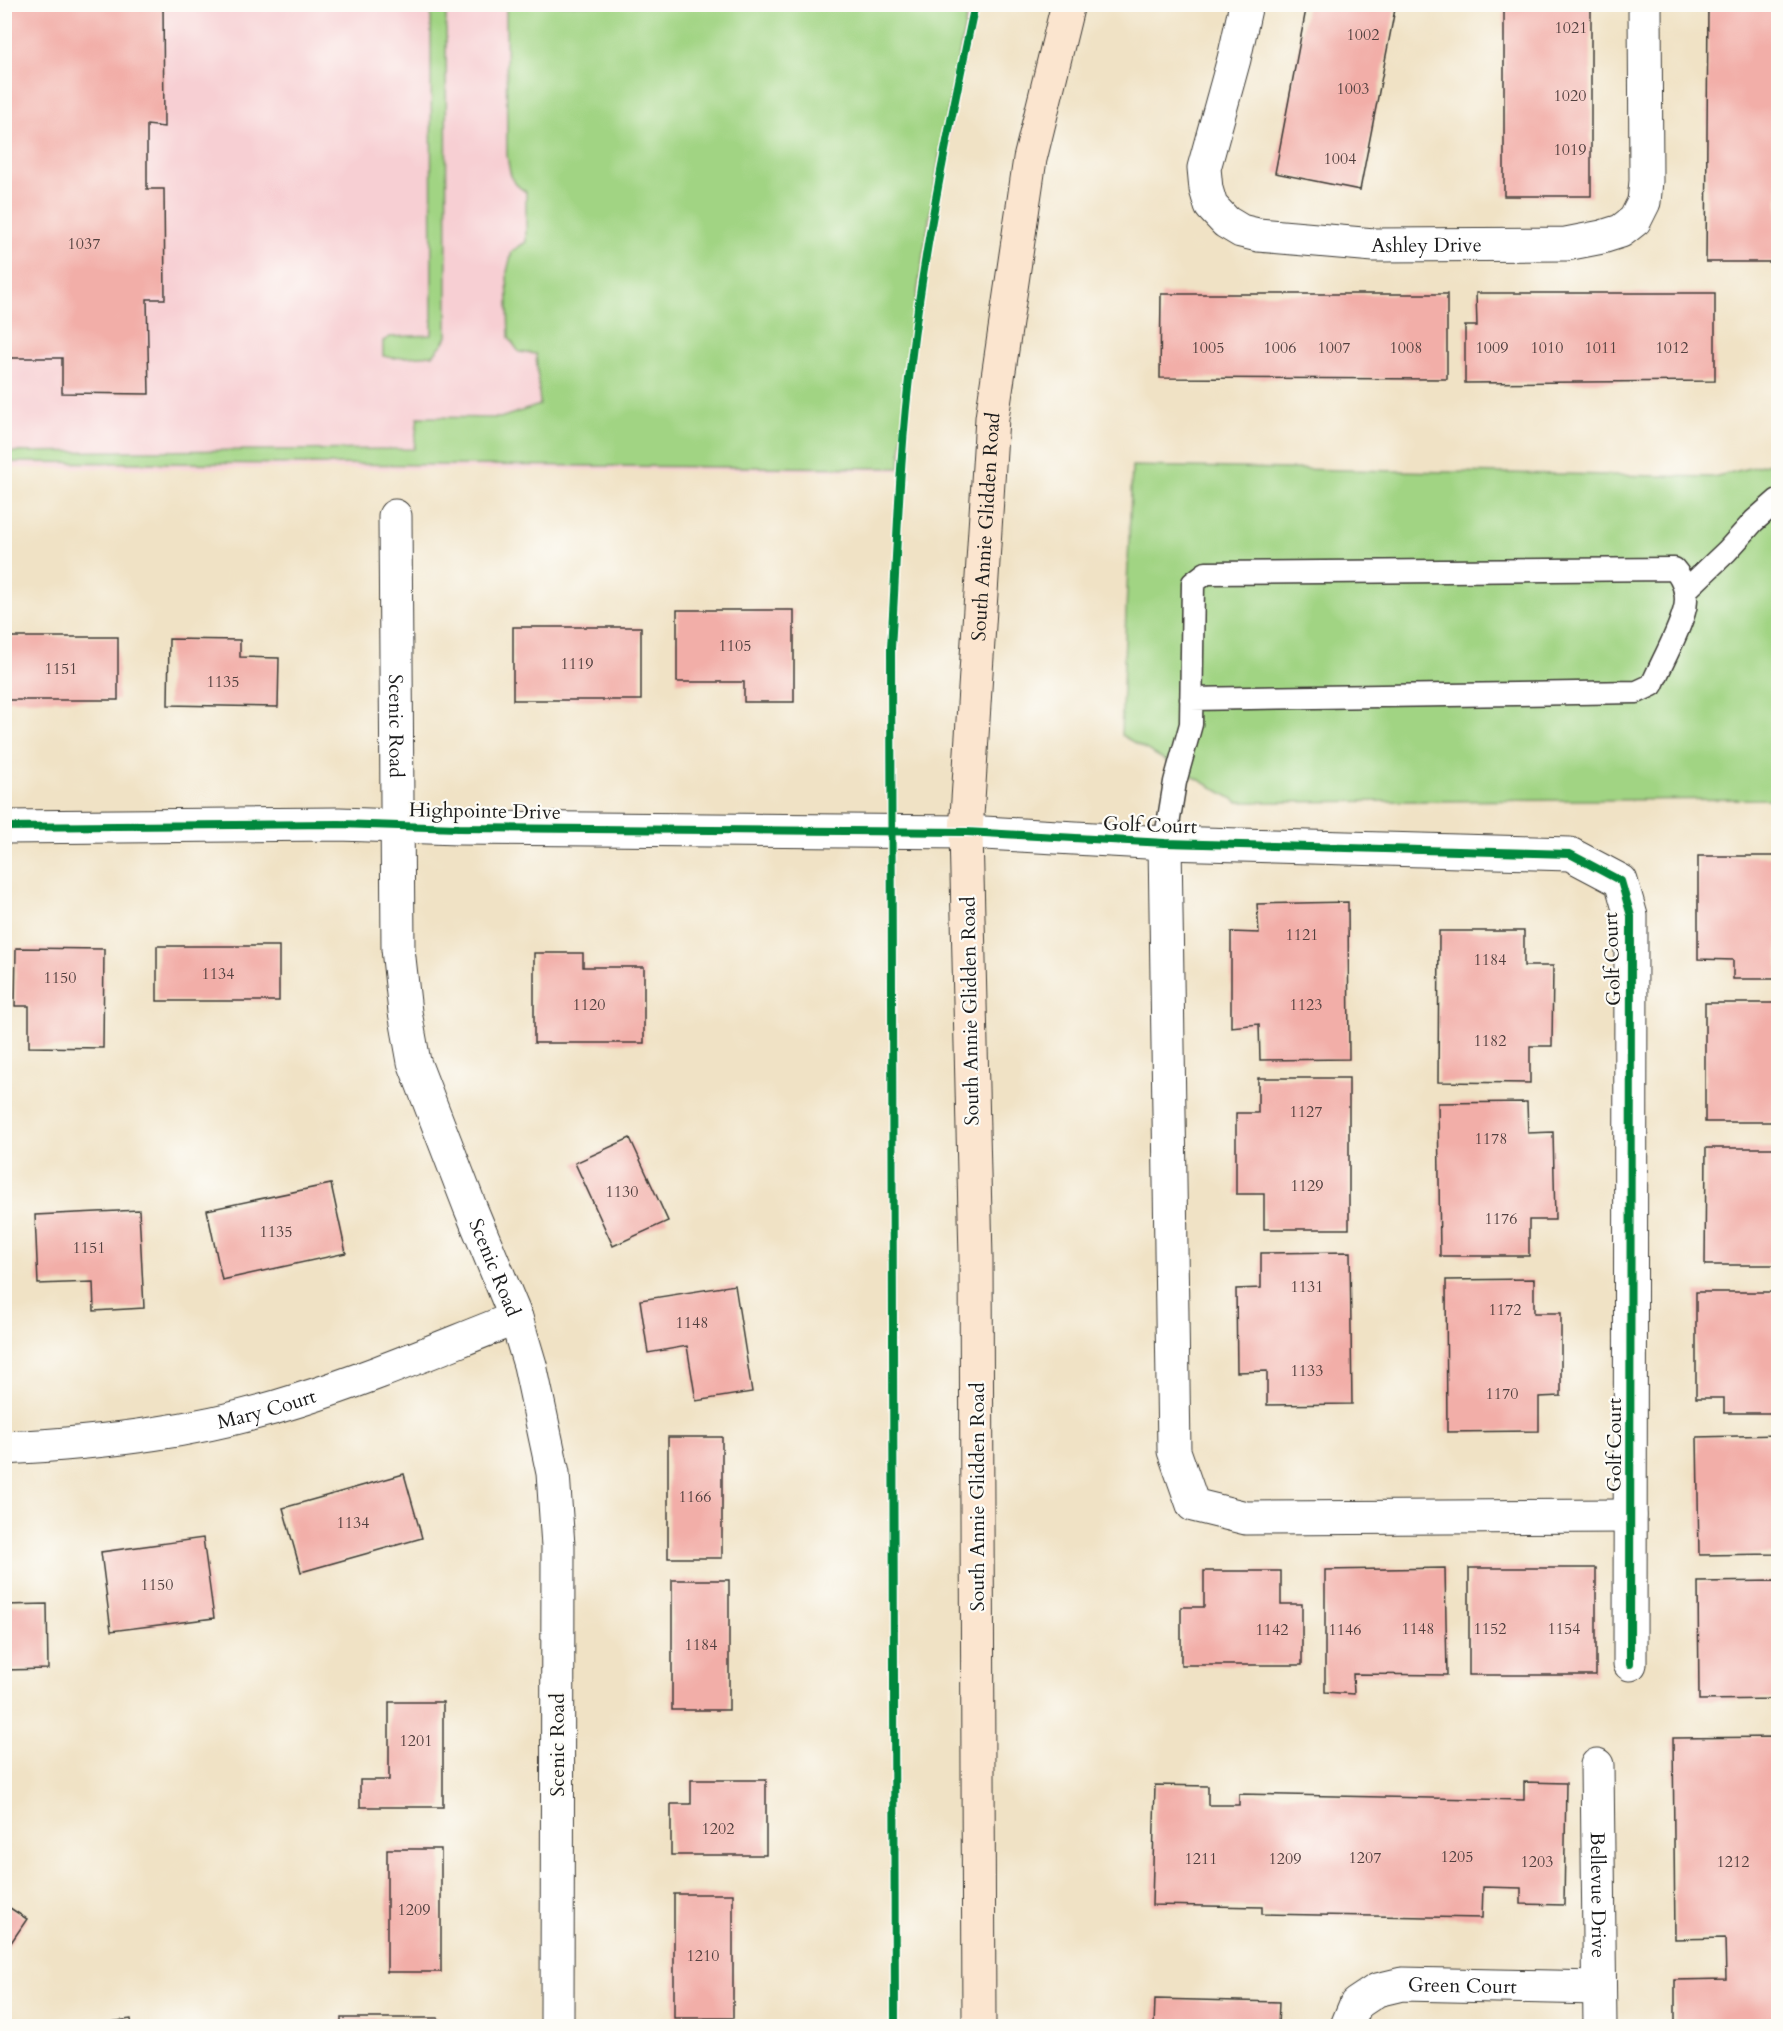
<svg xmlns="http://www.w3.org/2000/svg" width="1783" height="2031" font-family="Cardo,serif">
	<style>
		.built { fill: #f7cfd3 }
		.green { fill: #a1d483; stroke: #5e7850; stroke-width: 1.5 }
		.building { fill: #f2aea8 }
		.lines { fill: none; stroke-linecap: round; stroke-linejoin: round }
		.service-casing { stroke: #3c3a35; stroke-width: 25 }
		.minor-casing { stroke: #3c3a35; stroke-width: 35 }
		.secondary-casing { stroke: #3c3a35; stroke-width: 35 }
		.service { stroke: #fff; stroke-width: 22 }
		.minor { stroke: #fff; stroke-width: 33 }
		.secondary { stroke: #fbe5cf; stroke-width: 33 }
		.cycleway-casing { stroke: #fdfcf7; stroke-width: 11 }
		.cycleway { stroke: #00873e; stroke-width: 8 }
		.labels { text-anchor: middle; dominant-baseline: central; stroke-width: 4.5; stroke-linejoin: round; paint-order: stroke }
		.number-label { font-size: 16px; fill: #52403f }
		.street-label { font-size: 20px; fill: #1c1c1c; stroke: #fdfcf7 }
	</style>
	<rect width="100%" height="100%" fill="#fdfcf7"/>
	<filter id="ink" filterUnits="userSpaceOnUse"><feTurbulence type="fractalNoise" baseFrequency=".0167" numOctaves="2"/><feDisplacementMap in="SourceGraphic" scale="12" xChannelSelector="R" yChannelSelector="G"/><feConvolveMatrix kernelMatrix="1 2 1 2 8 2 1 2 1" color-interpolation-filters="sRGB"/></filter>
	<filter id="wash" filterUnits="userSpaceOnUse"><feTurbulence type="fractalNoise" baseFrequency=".008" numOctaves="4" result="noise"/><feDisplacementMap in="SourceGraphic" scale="24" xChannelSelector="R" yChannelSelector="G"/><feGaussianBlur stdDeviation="1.35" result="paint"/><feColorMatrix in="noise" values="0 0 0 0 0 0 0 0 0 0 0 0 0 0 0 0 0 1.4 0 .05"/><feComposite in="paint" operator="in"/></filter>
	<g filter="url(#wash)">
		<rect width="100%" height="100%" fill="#f0e2c5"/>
		<polygon class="built" points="5,5 975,5 931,234 911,363 902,471 5,468"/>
		<g class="green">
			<polygon points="431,5 446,5 447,336 444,342 433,355 393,358 383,356 383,341 390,337 432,335"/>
			<path d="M506 5H969L942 141 910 338 900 468 5 462V452L414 449 418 417 500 418 540 405 536 354 519 352 509 338 507 272 512 251 526 242V192C509 182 510 173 507 155Z"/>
			<polygon points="1778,461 1778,799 1238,802 1121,735 1132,466 1713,477"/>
		</g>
		<g id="blocks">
			<g class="building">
				<polygon points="4,4 163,4 164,127 147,125 147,189 164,189 165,299 147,299 149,394 62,393 62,358 4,358"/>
				<polygon points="1307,4 1396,4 1360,190 1275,173"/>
				<rect x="1504" y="4" width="87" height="192"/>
				<polygon points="1708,4 1778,4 1778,262 1706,262"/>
				<polygon points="1476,293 1715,293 1715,381 1465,383 1465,326 1477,326"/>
				<polygon points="1161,294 1447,294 1447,379 1160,378"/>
				<polygon points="677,610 794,610 794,702 744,702 744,682 677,682"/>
				<rect x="513" y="627" width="128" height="73"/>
				<rect x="4" y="637" width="114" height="63"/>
				<polygon points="169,639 240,640 240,657 279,658 278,707 168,705"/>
				<polygon points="1698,856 1778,856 1778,979 1733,979 1733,960 1698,959"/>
				<polygon points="1348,902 1349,1059 1260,1060 1259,1024 1231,1027 1231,932 1259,933 1257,904"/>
				<polygon points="1439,931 1524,931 1524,966 1553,966 1552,1046 1530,1046 1530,1083 1438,1082"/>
				<rect x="157" y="946" width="122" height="55"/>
				<polygon points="16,948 104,949 103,1048 29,1047 29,1006 15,1006"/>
				<polygon points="534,953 583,953 583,967 644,967 644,1043 534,1043"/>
				<rect x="1705" y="1003" width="73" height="119"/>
				<polygon points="1258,1078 1349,1078 1349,1229 1264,1229 1264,1194 1236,1194 1236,1113 1258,1113"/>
				<polygon points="1527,1102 1528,1133 1553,1132 1555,1220 1529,1220 1529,1256 1440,1256 1438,1103"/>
				<polygon points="630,1138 668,1221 613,1246 575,1163"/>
				<polygon points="1706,1148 1778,1148 1778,1265 1705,1265"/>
				<polygon points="331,1184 346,1253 222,1280 207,1210"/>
				<polygon points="139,1210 144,1308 94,1311 93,1282 38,1284 35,1215"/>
				<polygon points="1350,1252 1352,1404 1267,1405 1267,1371 1237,1372 1236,1289 1261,1288 1261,1253"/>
				<polygon points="1534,1279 1534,1313 1561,1313 1561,1396 1539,1397 1539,1431 1447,1432 1446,1280"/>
				<polygon points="735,1285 752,1392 696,1401 687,1346 648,1353 640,1300"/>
				<polygon points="1696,1292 1778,1292 1778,1413 1724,1413 1724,1398 1696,1398"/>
				<polygon points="1778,1435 1778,1554 1699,1555 1697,1437"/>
				<rect x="668" y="1437" width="54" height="121"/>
				<polygon points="404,1474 422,1538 301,1572 283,1508"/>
				<polygon points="203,1538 214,1618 111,1631 101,1552"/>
				<polygon points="1445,1568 1447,1675 1353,1674 1354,1694 1325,1692 1325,1570"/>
				<rect x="1469" y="1568" width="127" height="107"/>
				<polygon points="1204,1571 1281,1571 1281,1604 1302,1604 1302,1665 1181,1665 1181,1607 1204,1607"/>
				<rect x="672" y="1580" width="57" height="130"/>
				<polygon points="1778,1581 1778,1699 1699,1700 1698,1582"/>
				<polygon points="47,1604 48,1669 4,1670 4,1605"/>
				<polygon points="389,1702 443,1702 443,1807 360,1807 360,1780 389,1780"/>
				<polygon points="1778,1737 1778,2026 1675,2026 1675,1980 1726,1979 1725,1938 1675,1939 1673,1738"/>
				<polygon points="691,1780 766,1780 766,1855 671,1855 671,1804 691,1804"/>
				<polygon points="1524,1782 1566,1783 1564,1905 1521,1904 1521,1888 1483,1887 1482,1918 1262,1914 1262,1907 1152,1905 1155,1785 1208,1786 1208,1805 1239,1805 1239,1794 1524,1800"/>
				<rect x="387" y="1849" width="54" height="123"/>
				<rect x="674" y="1894" width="59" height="124"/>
				<polygon points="4,1904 27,1919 4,1953"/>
				<polygon points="1155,1999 1279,2002 1278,2026 1154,2026"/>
				<rect x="341" y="2018" width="97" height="8"/>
				<polygon points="131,2019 132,2026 87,2026 87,2025"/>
			</g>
		</g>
	</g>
	<g filter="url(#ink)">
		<use href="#blocks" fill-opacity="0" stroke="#3c3a35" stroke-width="1.5"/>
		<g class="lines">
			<g class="service-casing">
				<g id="service">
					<polyline points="1685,591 1727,551 1754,521 1778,500"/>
					<path d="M1165 843 1175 782 1191 724 1193 583 1206 573 1674 569C1684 580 1689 597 1684 612 1677 636 1662 662 1652 685L1637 692 1191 699"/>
				</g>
			</g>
			<g class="minor-casing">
				<g id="minor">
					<path id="s1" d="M1246 4 1234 59 1204 168 1206 189 1211 206 1226 222 1241 231 1258 235 1374 245 1566 244 1602 237 1621 231 1635 220 1644 202 1646 181 1645 4"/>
					<path id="s2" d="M395 516 398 949 405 1012 414 1062 470 1207 516 1318 530 1365 553 1473 558 1546 557 2026"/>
					<polyline points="4,827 339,824 458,828 966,832 1165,843 1570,854 1621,881 1631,916 1630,1664"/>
					<polyline points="1165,843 1174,1451 1193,1505 1246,1518 1630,1516"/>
					<path id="s3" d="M4 1448C104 1443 204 1431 299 1400 373 1377 444 1346 516 1318"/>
					<path id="s4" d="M1597 1765 1600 2026"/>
					<path id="s5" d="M1347 2026 1356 2004 1377 1990 1402 1984 1598 1988"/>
				</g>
			</g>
			<g class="secondary-casing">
				<g id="secondary">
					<path id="s6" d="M979 2026 976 1258 966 832 992 418 1030 159 1068 4"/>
				</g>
			</g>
			<use href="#service" class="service"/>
			<use href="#minor" class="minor"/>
			<use href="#secondary" class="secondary"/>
			<g class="cycleway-casing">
				<g id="cycleway">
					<polyline points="4,827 339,824 458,828 966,832 1165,843 1570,854 1621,881 1631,916 1630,1664"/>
					<path d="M895 2026 891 648C897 553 899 457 911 362 925 242 950 123 975 4"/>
				</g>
			</g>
			<use href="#cycleway" class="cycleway"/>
		</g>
	</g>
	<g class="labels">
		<g class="number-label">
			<text x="1571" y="28">1021</text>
			<text x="1363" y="35">1002</text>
			<text x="1353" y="89">1003</text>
			<text x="1570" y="96">1020</text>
			<text x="1570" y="150">1019</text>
			<text x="1340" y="159">1004</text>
			<text x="84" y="244">1037</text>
			<text x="1208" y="348">1005</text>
			<text x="1280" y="348">1006</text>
			<text x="1334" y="348">1007</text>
			<text x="1406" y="348">1008</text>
			<text x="1492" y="348">1009</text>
			<text x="1547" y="348">1010</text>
			<text x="1601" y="348">1011</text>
			<text x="1672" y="348">1012</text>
			<text x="735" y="646">1105</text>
			<text x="577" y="664">1119</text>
			<text x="61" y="669">1151</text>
			<text x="223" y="682">1135</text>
			<text x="1302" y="935">1121</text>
			<text x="1490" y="960">1184</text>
			<text x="218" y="974">1134</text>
			<text x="60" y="978">1150</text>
			<text x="589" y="1005">1120</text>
			<text x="1306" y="1005">1123</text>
			<text x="1490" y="1041">1182</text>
			<text x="1306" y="1112">1127</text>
			<text x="1491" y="1139">1178</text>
			<text x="1307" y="1186">1129</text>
			<text x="622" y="1192">1130</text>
			<text x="1501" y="1219">1176</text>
			<text x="276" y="1232">1135</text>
			<text x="89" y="1248">1151</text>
			<text x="1307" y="1287">1131</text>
			<text x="1505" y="1310">1172</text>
			<text x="692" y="1323">1148</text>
			<text x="1307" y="1371">1133</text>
			<text x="1502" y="1394">1170</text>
			<text x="695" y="1497">1166</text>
			<text x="353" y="1523">1134</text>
			<text x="157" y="1585">1150</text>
			<text x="1418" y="1629">1148</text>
			<text x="1490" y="1629">1152</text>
			<text x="1564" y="1629">1154</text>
			<text x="1272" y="1630">1142</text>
			<text x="1345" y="1630">1146</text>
			<text x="701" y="1645">1184</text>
			<text x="416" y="1741">1201</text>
			<text x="718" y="1829">1202</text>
			<text x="1457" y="1857">1205</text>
			<text x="1365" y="1858">1207</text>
			<text x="1201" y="1859">1211</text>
			<text x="1285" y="1859">1209</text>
			<text x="1537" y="1862">1203</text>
			<text x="1733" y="1862">1212</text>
			<text x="414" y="1910">1209</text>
			<text x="703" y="1956">1210</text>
		</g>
		<g class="street-label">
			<text stroke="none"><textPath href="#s1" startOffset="434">Ashley Drive</textPath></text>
			<text stroke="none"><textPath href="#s6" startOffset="1500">South Annie Glidden Road</textPath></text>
			<text stroke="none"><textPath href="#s2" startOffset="210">Scenic Road</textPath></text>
			<text transform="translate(485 811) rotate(1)">Highpointe Drive</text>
			<text transform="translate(1150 825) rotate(2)">Golf Court</text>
			<text transform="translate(1612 959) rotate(-92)">Golf Court</text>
			<text transform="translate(970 1011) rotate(-91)">South Annie Glidden Road</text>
			<text stroke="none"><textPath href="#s2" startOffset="768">Scenic Road</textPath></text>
			<text stroke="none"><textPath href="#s3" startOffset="266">Mary Court</textPath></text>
			<text transform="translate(1614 1445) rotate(-90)">Golf Court</text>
			<text transform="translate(977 1497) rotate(-90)">South Annie Glidden Road</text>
			<text transform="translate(557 1745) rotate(-90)">Scenic Road</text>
			<text stroke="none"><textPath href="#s4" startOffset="130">Bellevue Drive</textPath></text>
			<text stroke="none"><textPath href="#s5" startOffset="135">Green Court</textPath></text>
		</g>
	</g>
	<rect width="1783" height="2031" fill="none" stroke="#fdfcf7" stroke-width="24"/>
</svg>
